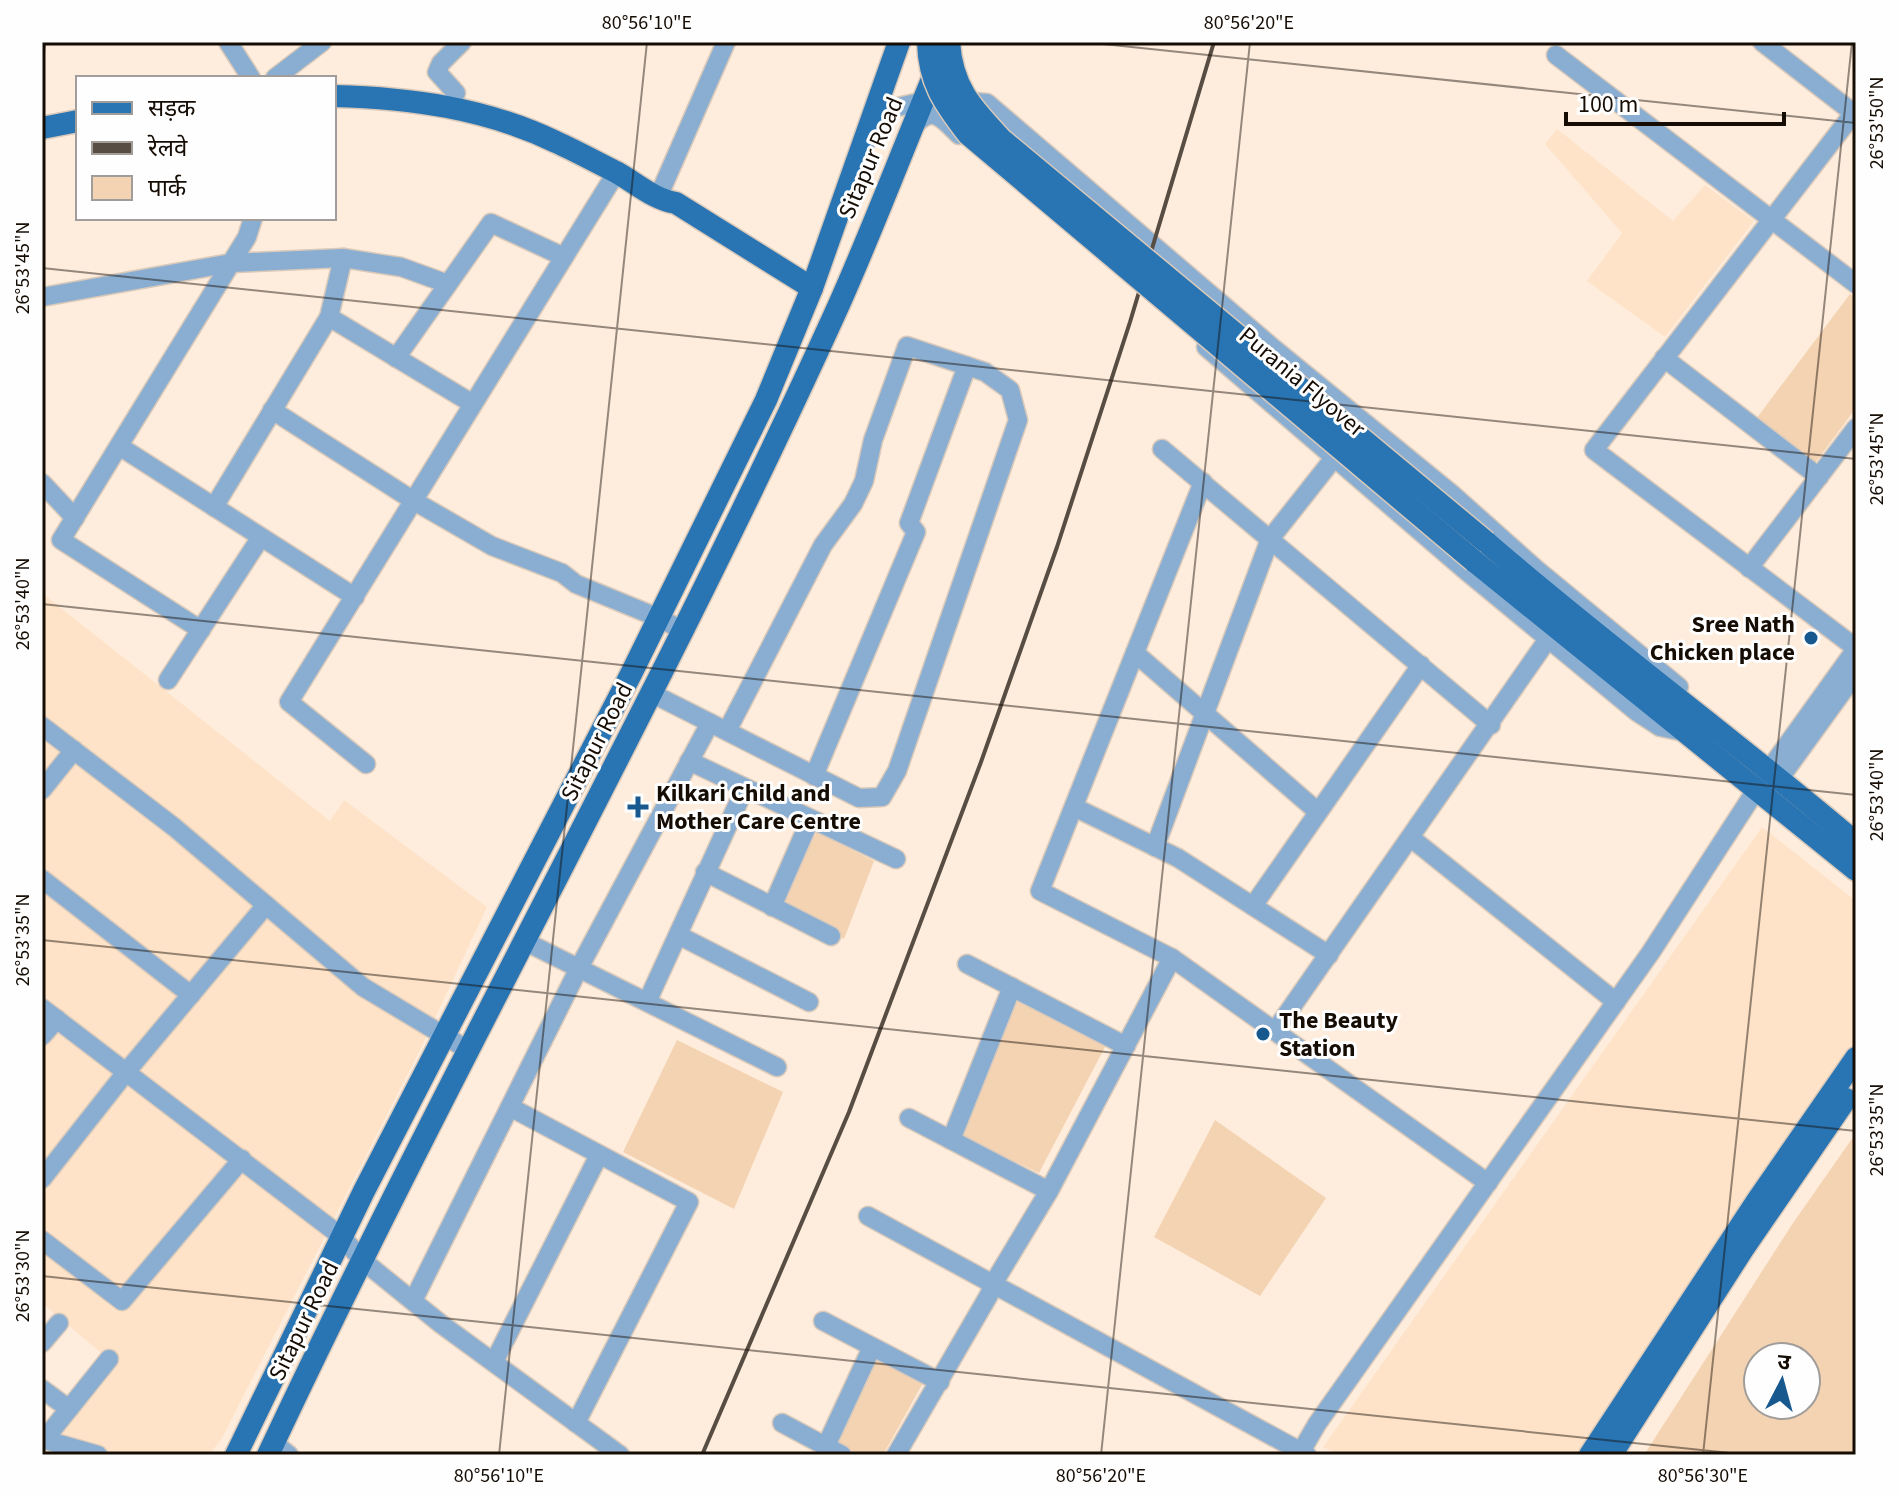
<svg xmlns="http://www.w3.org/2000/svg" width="1898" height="1497" font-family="'Source Sans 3','Noto Sans Devanagari',sans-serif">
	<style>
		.built { fill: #fee3c8 }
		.green { fill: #f4d3b2; fill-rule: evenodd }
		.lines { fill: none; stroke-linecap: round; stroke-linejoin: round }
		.minor-casing { stroke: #d9c9ba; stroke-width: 21 }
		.major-casing { stroke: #d9c9ba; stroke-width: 25 }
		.minor { stroke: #8aaed1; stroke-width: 18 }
		.major { stroke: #2974b2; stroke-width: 22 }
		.rail { stroke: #584d42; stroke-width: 4 }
		.major-bridge-casing { stroke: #d9c9ba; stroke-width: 25; stroke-linecap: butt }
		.major-bridge { stroke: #2974b2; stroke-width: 22 }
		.ticks { fill: none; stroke: #150c04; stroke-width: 2; stroke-opacity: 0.45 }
		.poi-dot { fill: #17598f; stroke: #fefefe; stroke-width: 3 }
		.labels { text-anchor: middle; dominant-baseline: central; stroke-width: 6; stroke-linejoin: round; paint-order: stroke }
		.street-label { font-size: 24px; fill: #150c04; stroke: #fefefe }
		.poi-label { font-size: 24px; font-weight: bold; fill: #150c04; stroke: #fefefe; text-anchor: start }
		.neatline { fill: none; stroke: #150c04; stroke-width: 3 }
		.ticks-label { font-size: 20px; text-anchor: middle; fill: #150c04 }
	</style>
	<rect width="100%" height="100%" fill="#feeddd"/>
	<g class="built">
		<polygon points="1557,129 1673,221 1705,185 1754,221 1665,337 1587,281 1622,233 1545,144"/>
		<polygon points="42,593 330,821 344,800 487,907 420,1050 222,1438 209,1455 50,1455 42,1452 42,1437 106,1357 42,1303"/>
		<polygon points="1762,827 1856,901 1856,1047 1583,1455 1339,1455 1323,1447"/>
	</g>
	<g class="green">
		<polygon points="1850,294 1856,298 1856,408 1815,463 1756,419"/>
		<polygon points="817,832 874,861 844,939 779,904"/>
		<polygon points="1016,1000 1106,1045 1039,1173 962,1136"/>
		<polygon points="677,1040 783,1092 734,1209 623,1152"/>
		<polygon points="1215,1120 1326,1198 1260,1296 1154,1237"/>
		<path d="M1856 1133V1455H1644L1793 1223ZM1806 1357V1405H1758V1357Z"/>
		<polygon points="875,1359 923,1383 883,1455 859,1455 835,1443"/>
	</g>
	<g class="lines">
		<g class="minor-casing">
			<g id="minor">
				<polyline points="228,42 251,78"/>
				<polyline points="1762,42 1856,115"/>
				<polyline points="1556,55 1856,284"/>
				<polyline points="275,78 322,42"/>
				<polyline points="456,93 437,72 441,63 462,42"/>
				<polyline points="962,101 987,103 1273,348 1453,495 1536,569 1679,687"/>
				<polyline points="1856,110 1594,450 1856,648"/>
				<polyline points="876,112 933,99"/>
				<path d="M911 130C931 103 941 117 959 135"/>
				<polyline points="663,186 726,42"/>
				<polyline points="42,297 231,263 343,258 401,267 448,284"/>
				<polyline points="329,317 473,404"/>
				<polyline points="1206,347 1465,570 1637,712 1660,727 1684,732"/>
				<polyline points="396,358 491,223 564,257"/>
				<polyline points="1664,358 1819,477"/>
				<polyline points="272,410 414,501 492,546 562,573 576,584 659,618 682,630"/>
				<polyline points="119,446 355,597"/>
				<polyline points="1162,449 1491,725"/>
				<polyline points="1203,482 1040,891 1172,958 1488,1183"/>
				<polyline points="42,483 75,518"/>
				<polyline points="214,507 329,317 343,258"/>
				<polyline points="1749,568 1856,428"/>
				<polyline points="201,630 61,540 247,237 253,218"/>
				<polyline points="1135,653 1318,812"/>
				<polyline points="168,680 261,537"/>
				<polyline points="651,693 859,798 882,797 897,771 1018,420 1010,390 985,372 907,346 873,440 864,481 853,504 823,545 727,731"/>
				<polyline points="42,726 174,827 363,987 468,1050"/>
				<polyline points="689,761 896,859"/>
				<polyline points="366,764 289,702 616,173"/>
				<polyline points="814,776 916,532 909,523 967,366"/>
				<polyline points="1767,784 1780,778 1856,673"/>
				<polyline points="42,790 74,750"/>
				<polyline points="1074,807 1178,858 1329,955"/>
				<polyline points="1411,838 1616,1002"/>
				<polyline points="1155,847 1270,539 1334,458"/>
				<polyline points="705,872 831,936"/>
				<polyline points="42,879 191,995"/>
				<polyline points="1253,906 1421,665"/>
				<polyline points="772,907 810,820"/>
				<polyline points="678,935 809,1002"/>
				<polyline points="524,941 777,1067"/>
				<polyline points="967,964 1126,1046"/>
				<polyline points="647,1002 745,788"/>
				<polyline points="42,1008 342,1237 362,1260 441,1324 620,1455"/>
				<polyline points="1275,1031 1548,639"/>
				<polyline points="42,1036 57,1019"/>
				<polyline points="510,1107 689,1202 576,1423"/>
				<polyline points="909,1118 1049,1191"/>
				<polyline points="951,1140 1012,987"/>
				<polyline points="42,1179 127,1071 266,905"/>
				<polyline points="868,1216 1307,1455"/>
				<polyline points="42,1240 122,1301 242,1159"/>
				<polyline points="413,1301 579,968 710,723"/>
				<polyline points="823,1321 940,1382"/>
				<polyline points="42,1343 59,1323"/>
				<polyline points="494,1362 599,1155"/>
				<polyline points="42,1389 69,1409"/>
				<polyline points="782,1423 842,1455"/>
				<polyline points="42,1439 98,1455"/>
				<polyline points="44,1440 109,1359"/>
				<polyline points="274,1443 289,1455"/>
				<polyline points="826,1446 872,1347"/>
				<polyline points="896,1455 989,1295 993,1284 1049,1191 1172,958"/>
				<polyline points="1299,1455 1317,1424 1651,952 1769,770 1856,649"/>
			</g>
		</g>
		<g class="major-casing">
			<g id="major">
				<path d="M334 96C411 98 485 108 556 142 576 151 596 162 616 172 636 183 653 199 676 203L812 288"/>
				<polyline points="42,128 78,121"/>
				<path d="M1486 542C1606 646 1735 740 1856 843"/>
				<polyline points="1474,561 1856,870"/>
				<polyline points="236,1455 364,1191 631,674 766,400 812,288 899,42"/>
				<path d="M268 1455C449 1069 661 697 837 309 873 229 904 146 938 65"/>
				<polyline points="1590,1455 1757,1201 1856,1058"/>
				<polyline points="1611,1455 1743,1249 1846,1099"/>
			</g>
		</g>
		<use href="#minor" class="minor"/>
		<use href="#major" class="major"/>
		<polyline class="rail" points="702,1455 849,1112 981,762 1057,547 1130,322 1214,42"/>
		<g class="major-bridge-casing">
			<g id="major-bridge">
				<path d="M928 42C929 82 944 103 968 134L1474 561"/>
				<path d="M949 42C952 88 972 108 1002 140L1486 542"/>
			</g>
		</g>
		<use href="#major-bridge" class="major-bridge"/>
	</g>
	<path class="ticks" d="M1084 42 1856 123M42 73 45 42M42 268 1856 459M42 604 1856 795M42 940 1856 1131M42 1276 1749 1455M499 1455 647 42M1101 1455 1250 42M1703 1455 1852 42"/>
	<g class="poi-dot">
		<circle cx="1811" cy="638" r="8"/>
		<path d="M634 795h8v8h8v8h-8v8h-8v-8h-8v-8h8z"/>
		<circle cx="1263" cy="1034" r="8"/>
	</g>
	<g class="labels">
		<g class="street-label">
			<text transform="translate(871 158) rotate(-67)">Sitapur Road</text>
			<text transform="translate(1302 382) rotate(40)">Purania Flyover</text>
			<text transform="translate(597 742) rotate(-63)">Sitapur Road</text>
			<text transform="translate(304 1321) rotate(-64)">Sitapur Road</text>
		</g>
		<g class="poi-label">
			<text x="1795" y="624" text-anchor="end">Sree Nath<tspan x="1795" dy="28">Chicken place</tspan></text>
			<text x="656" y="793">Kilkari Child and<tspan x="656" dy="28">Mother Care Centre</tspan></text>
			<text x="1279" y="1020">The Beauty<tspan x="1279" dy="28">Station</tspan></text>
		</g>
	</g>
	<rect width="1898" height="1497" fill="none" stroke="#fefefe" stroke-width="88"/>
	<rect x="76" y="76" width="260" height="144" fill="#fefefe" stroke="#a19d9a" stroke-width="2"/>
	<rect x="92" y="102" width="40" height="12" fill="#2974b2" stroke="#a19d9a" stroke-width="2"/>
	<text x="148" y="116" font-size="24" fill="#150c04">सड़क</text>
	<rect x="92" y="142" width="40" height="12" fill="#584d42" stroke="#a19d9a" stroke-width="2"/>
	<text x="148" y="156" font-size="24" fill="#150c04">रेलवे</text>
	<rect x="92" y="176" width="40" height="24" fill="#f4d3b2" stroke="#a19d9a" stroke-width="2"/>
	<text x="148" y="196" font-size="24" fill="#150c04">पार्क</text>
	<g transform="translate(1782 1381) rotate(6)"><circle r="38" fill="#fefefe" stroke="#a19d9a" stroke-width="2"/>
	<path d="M0-6L14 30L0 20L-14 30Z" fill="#17598f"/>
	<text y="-12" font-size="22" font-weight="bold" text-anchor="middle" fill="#150c04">उ</text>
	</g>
	<path d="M1566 112v12h218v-12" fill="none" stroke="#150c04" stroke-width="4"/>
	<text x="1578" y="112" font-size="24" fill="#150c04" stroke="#fefefe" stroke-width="6" paint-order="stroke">100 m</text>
	<rect x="44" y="44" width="1810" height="1409" class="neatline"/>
	<g class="ticks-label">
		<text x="647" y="29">80°56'10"E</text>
		<text x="1249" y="29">80°56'20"E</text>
		<text transform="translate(1876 123) rotate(-90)" y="7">26°53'50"N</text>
		<text transform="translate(22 268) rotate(-90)" y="7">26°53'45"N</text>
		<text transform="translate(1876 459) rotate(-90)" y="7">26°53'45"N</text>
		<text transform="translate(22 604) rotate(-90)" y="7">26°53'40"N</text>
		<text transform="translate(1876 795) rotate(-90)" y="7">26°53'40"N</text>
		<text transform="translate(22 940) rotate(-90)" y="7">26°53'35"N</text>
		<text transform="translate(1876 1130) rotate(-90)" y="7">26°53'35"N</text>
		<text transform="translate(22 1276) rotate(-90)" y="7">26°53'30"N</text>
		<text x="499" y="1482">80°56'10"E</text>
		<text x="1101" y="1482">80°56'20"E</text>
		<text x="1703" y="1482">80°56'30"E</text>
	</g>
</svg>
